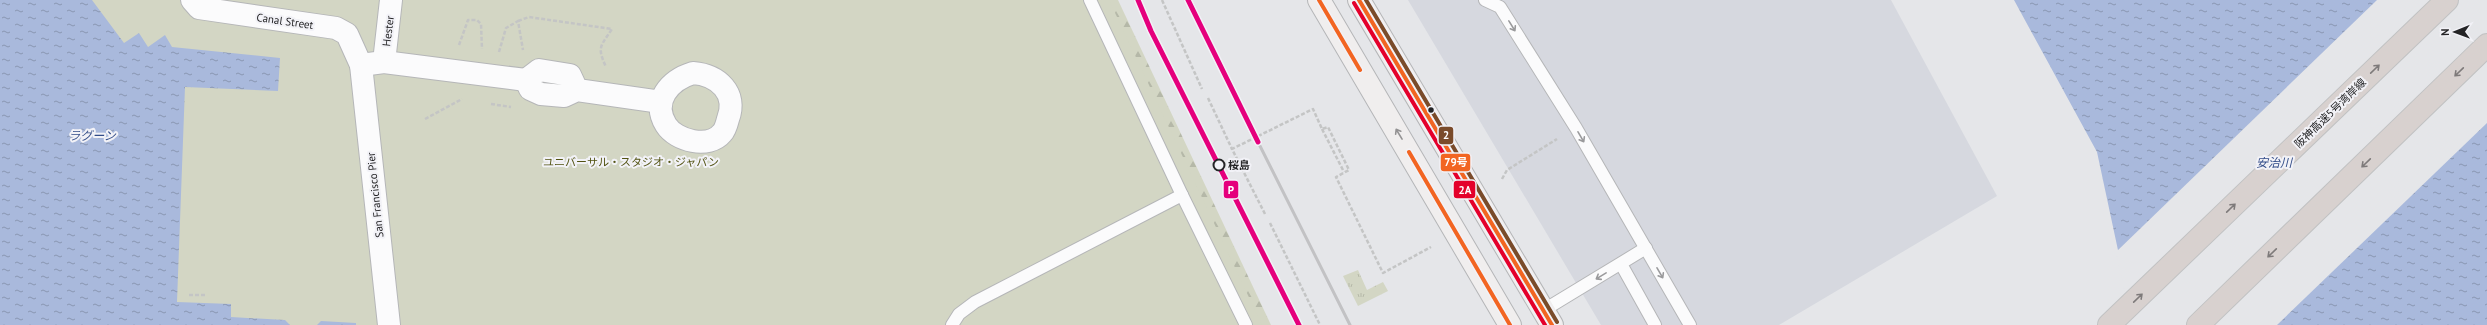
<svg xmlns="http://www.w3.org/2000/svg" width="2487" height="325" font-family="'PT Sans','Noto Sans JP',sans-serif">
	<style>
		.built { fill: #d6d8df }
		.grass { fill: url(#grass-tufts) }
		.forest { fill: url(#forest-firs) }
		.park { fill: #d3d6c4 }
		.water { fill: url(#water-ripples) }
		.pier { fill: #e5e6e9 }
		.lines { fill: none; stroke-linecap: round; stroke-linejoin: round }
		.lane-casing { stroke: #b5b6b8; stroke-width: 14 }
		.street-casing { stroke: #b5b6b8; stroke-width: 24 }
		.secondary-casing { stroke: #b5b6b8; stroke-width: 24 }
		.highway-casing { stroke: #c1c2c3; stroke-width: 24 }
		.path { stroke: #c4c5c5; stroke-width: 2.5; stroke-dasharray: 4 2; stroke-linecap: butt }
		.lane { stroke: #fbfbfc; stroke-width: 12 }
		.street { stroke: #fbfbfc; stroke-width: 22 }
		.secondary { stroke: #f0eeee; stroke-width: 22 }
		.highway { stroke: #d8d1cf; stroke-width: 22 }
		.rail { stroke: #c2c2c4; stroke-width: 3 }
		.bus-1-casing { stroke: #f2f2f7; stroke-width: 7 }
		.bus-2-casing { stroke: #f2f2f7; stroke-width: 7 }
		.bus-3-casing { stroke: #f2f2f7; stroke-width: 7 }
		.bus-1 { stroke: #f26522; stroke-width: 4 }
		.bus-2 { stroke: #e4002b; stroke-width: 4 }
		.bus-3 { stroke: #7a4b2a; stroke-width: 4 }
		.rail-1-casing { stroke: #f2f2f7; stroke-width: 8 }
		.rail-1 { stroke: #e5007d; stroke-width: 5 }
		.oneway { stroke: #9a9a9c }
		.oneway2 { stroke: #7e7a7a }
		.oneway3 { stroke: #949394 }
		.bus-dot { fill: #242426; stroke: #f2f2f7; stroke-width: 1.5 }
		.stop-dot { fill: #f2f2f7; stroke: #242426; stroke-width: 2 }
		.labels { text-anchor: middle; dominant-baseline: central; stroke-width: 4; stroke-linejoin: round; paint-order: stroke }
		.street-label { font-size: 11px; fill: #242426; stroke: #f2f2f7 }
		.park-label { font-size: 11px; fill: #525312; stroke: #f2f2f7 }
		.stop-label { font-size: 11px; font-weight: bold; fill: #242426; stroke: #f2f2f7; text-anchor: start }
		.water-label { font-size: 12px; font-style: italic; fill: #334d89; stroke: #f2f2f7 }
		.line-badge { stroke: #f2f2f7; stroke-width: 1.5 }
		.badge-label { font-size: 11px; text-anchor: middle; font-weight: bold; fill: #fff }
	</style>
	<defs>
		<pattern id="grass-tufts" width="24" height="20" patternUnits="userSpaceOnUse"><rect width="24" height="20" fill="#d3d6c4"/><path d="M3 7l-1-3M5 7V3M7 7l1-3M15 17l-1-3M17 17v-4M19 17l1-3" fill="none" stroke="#b5b8a8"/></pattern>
		<pattern id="forest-firs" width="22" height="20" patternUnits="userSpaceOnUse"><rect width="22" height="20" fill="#d3d6c4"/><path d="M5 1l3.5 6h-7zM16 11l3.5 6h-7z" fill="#b5b8a8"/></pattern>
		<pattern id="water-ripples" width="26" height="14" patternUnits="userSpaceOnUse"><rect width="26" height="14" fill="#a9b9dc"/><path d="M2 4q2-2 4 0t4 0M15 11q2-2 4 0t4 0" fill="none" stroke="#8996b2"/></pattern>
	</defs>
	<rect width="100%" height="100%" fill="#e5e6e9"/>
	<polygon class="built" points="1408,0 1891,0 1997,196 1779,325 1601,325"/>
	<polygon class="grass" points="1358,270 1367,290 1383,282 1388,291 1358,306 1343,276"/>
	<polygon class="forest" points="1107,0 1118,0 1271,325 1261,325"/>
	<polygon class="park" points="0,0 1109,0 1262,325 0,325"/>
	<g class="water">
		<polygon points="0,0 92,0 124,43 139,33 148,47 165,35 172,47 280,58 278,91 185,87 177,302 231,304 231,317 285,320 290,325 0,325"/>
		<polygon points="2014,0 2487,0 2487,325 2134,325 2097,152"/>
		<polygon points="321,321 356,323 356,325 317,325"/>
	</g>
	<polygon class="pier" points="2377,0 2487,0 2487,123 2277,325 2132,325 2116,252"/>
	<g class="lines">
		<g class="lane-casing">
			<g id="lane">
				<polyline points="1090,0 1182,195 1246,325"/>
				<polyline points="1485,0 1500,7 1576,128 1690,325"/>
				<polyline points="1621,264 1655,325"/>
				<polyline points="1544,310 1646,248"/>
				<polyline points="952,325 959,314 975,302 1182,195"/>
			</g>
		</g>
		<g class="street-casing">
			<g id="street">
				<polyline points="192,0 199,8 336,28 347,34 361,65 389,325"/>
				<polyline points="384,62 391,0"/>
				<polyline points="361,65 384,62 526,80"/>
				<path d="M693 73C718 75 738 93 728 119 727 123 725 130 722 133 709 149 676 141 666 125 651 101 670 80 693 73Z"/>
				<polyline points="577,90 570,75 539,70 526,80 530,89 541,94 564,96 577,90 661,102"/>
			</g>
		</g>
		<g class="secondary-casing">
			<g id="secondary">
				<polyline points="1319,0 1510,325"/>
				<polyline points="1359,0 1552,325"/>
			</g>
		</g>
		<g class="highway-casing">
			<g id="highway">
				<polyline points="2109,325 2447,0"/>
				<polyline points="2198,325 2487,45"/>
			</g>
		</g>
		<g class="path">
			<polyline points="1162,0 1202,89"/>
			<path d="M518 21 529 17 612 29C600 47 597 47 606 67"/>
			<polyline points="459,45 468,20 477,20 481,24 482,49"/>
			<polyline points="499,52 506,28 518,21 523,50"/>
			<polyline points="1208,98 1232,149"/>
			<polyline points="491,104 511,107"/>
			<polyline points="425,119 462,99"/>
			<polyline points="1322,129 1344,172"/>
			<polyline points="1502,179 1507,170 1557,139"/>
			<polyline points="1265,214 1232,149 1313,109 1322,129 1328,127 1349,170 1336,177 1383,273 1431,247"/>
			<polyline points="1270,223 1320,325"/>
			<polyline points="189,295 206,295"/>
		</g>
		<use href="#lane" class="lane"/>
		<use href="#street" class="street"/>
		<use href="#secondary" class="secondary"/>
		<use href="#highway" class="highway"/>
		<polyline class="rail" points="1258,142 1350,325"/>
		<g class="bus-1-casing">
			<g id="bus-1">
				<polyline points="1319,0 1360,70"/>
				<polyline points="1359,0 1552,325"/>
				<polyline points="1409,152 1510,325"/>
			</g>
		</g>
		<g class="bus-2-casing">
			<polyline id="bus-2" points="1354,3 1545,325"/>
		</g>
		<g class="bus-3-casing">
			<polyline id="bus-3" points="1366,0 1557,322"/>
		</g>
		<use href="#bus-1" class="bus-1"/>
		<use href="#bus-2" class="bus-2"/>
		<use href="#bus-3" class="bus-3"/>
		<g class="rail-1-casing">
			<g id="rail-1">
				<polyline points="1138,0 1151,31 1299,325"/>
				<polyline points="1188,0 1258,142"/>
			</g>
		</g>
		<use href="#rail-1" class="rail-1"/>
	</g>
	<defs><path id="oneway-shaft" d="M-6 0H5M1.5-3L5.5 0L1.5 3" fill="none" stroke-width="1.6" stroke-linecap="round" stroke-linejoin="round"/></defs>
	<g class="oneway">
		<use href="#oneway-shaft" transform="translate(1512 26) rotate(58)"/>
		<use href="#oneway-shaft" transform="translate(1581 137) rotate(60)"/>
		<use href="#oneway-shaft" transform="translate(1660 273) rotate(60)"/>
		<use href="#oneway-shaft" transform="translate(1601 276) rotate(149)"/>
	</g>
	<g class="oneway2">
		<use href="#oneway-shaft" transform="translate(2375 69) rotate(-44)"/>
		<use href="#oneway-shaft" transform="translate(2459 72) rotate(136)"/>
		<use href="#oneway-shaft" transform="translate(2366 163) rotate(136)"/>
		<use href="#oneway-shaft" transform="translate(2231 208) rotate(-44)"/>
		<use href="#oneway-shaft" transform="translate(2272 253) rotate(136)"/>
		<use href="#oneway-shaft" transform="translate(2138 298) rotate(-44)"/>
	</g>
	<use class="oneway3" href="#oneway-shaft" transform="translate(1399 134) rotate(-121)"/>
	<circle class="bus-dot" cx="1431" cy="110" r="3.5"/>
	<circle class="stop-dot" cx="1219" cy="165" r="5.5"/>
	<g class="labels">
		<g class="street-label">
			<text transform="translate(285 21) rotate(8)">Canal Street</text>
			<text transform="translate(388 31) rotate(-83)">Hester</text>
			<text transform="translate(2330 113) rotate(-44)">阪神高速5号湾岸線</text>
			<text transform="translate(375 195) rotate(-96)">San Francisco Pier</text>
		</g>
		<g class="park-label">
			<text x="631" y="162">ユニバーサル・スタジオ・ジャパン</text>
		</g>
		<g class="stop-label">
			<text x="1228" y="165">桜島</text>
		</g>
		<g class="water-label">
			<text x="92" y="135">ラグーン</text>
			<text x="2274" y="162">安治川</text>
		</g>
	</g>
	<g class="line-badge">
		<rect x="1438" y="126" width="16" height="19" rx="4" fill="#7a4b2a"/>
		<rect x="1440" y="153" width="31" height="19" rx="4" fill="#f26522"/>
		<rect x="1223" y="180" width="16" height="19" rx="4" fill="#e5007d"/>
		<rect x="1453" y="180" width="23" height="19" rx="4" fill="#e4002b"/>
	</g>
	<g class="badge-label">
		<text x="1446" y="139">2</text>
		<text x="1456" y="166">79号</text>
		<text x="1231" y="194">P</text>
		<text x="1465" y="194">2A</text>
	</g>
	<g transform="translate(2455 32) rotate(269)" stroke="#f2f2f7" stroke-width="3" paint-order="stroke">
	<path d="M0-3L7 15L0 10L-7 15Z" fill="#242426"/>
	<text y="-6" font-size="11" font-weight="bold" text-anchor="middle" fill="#242426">N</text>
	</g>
</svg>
